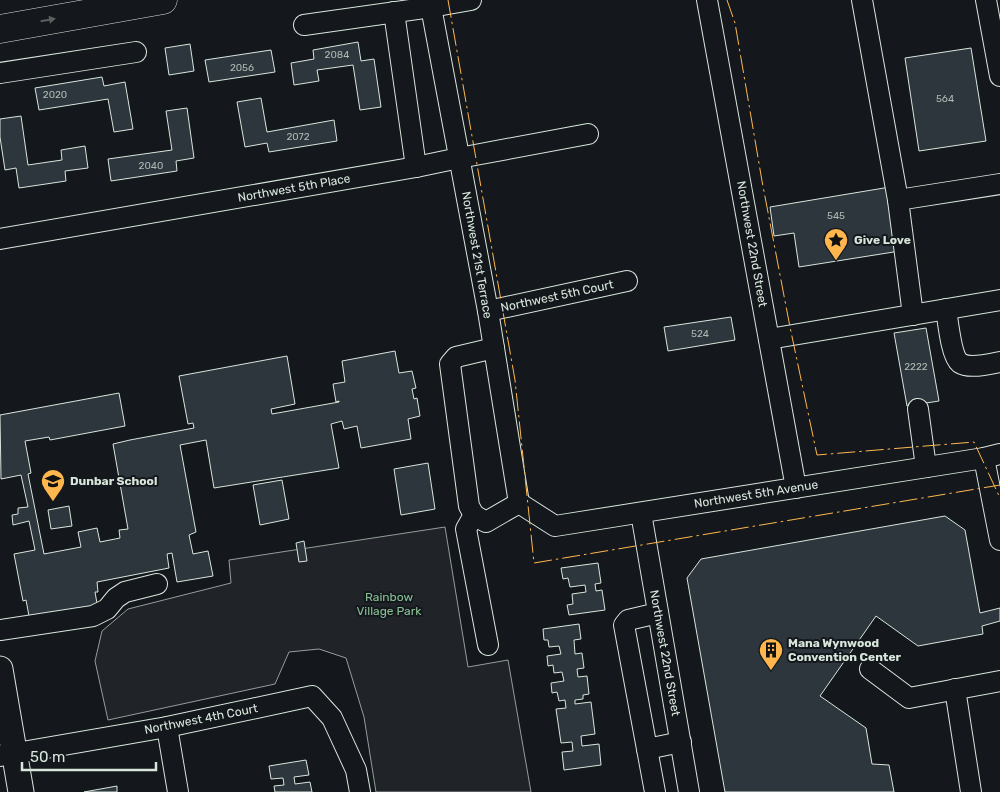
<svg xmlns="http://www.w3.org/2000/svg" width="1000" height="792" font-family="Rubik,sans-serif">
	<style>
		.green { fill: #202428; stroke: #939e99 }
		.building { fill: #2c363c; stroke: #d8e6dc }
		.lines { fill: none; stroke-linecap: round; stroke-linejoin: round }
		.minor-casing { stroke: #d8e6dc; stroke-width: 22 }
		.major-casing { stroke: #d8e6dc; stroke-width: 27 }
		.highway-casing { stroke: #d8e6dc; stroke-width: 29 }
		.minor { stroke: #14181c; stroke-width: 20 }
		.major { stroke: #14181c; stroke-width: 25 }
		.highway { stroke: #14181c; stroke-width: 28 }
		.power { stroke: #ffb74d; stroke-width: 1; stroke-dasharray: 18 4 2.5 4; stroke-linecap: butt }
		.oneway { fill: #59605f }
		.labels { text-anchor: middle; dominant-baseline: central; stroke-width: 4; stroke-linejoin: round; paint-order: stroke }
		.number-label { font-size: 10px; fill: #adbab4 }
		.street-label { font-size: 12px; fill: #d8e6dc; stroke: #14181c }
		.poi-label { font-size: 12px; font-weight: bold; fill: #d8e6dc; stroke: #14181c; text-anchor: start }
		.park-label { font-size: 12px; fill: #8ac095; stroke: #14181c }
	</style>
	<rect width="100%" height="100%" fill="#14181c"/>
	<polygon class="green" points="445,527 468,667 508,660 531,792 376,792 364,717 346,658 319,649 289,652 275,684 108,720 95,661 102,631 128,609 231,583 229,560"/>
	<g class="building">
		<polygon points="358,42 361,61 374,59 381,107 360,110 353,65 317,70 319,81 294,85 291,63 314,59 313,50"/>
		<polygon points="190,44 194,71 169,75 165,48"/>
		<polygon points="971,48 986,141 919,151 905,58"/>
		<polygon points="271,50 275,72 209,82 205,60"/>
		<polygon points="102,77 104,86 125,82 133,129 114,132 108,99 39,110 35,88"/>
		<polygon points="261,98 267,132 334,120 337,141 269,152 267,143 245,147 237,102"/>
		<polygon points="187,108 194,158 176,161 177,171 111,181 108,159 172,150 166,111"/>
		<polygon points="21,116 28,165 62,160 61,150 85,146 88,168 65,171 66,181 19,188 16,168 5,170 0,137 0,119"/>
		<polygon points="890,187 900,251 799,267 794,233 774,236 770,207"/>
		<polygon points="731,317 735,340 668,351 664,327"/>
		<polygon points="926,328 939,401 907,406 894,333"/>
		<polygon points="395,351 399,373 412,371 416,388 412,389 414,399 417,398 420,416 408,419 411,439 361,448 357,426 344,429 342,421 331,424 339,468 214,488 206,440 180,445 196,532 189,535 193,554 208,551 213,576 177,582 172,553 167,554 169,568 97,582 98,592 95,592 98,609 29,616 26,600 23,601 14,554 35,550 29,521 13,525 12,515 18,514 18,508 28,507 21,475 1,479 0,415 119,393 125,426 50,440 49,437 25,441 31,473 28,474 44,554 81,547 78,532 97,528 100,542 120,538 119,530 128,529 113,444 130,440 194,428 193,423 188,424 179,376 287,356 295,404 271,409 272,414 339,402 339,401 336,402 333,384 345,382 342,361"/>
		<polygon points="428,463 435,509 401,515 394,469"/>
		<polygon points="282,480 289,519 260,525 253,485"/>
		<polygon points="69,506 72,526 51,529 48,510"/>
		<polygon points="945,516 965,530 980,613 1000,608 1000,621 982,626 983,634 918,646 876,616 820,696 866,728 872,764 889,765 894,792 725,792 687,578 701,559"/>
		<polygon points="304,541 307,561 299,562 296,543"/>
		<polygon points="598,563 601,583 595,584 596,591 602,590 605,610 569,615 567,605 573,604 572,594 586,592 585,585 570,587 568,578 563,579 561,568"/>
		<polygon points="579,624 581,639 574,640 575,654 582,653 584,668 577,669 578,677 587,676 589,694 583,695 583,699 575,700 575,704 591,702 595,734 581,736 582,746 599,744 601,765 564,770 562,752 573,751 572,742 561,743 556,709 566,708 565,700 559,701 557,692 552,693 551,683 564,681 562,672 554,673 553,665 548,666 547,656 561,654 559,646 549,647 548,640 544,640 543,629"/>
		<polygon points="306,760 309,775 294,777 295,784 310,782 312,792 275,792 274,786 284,785 283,778 271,779 269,766"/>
		<polygon points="117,786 117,792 84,792"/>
	</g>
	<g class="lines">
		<g class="minor-casing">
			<g id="minor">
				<polyline points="707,0 796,488"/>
				<polyline points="862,0 898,200 913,315"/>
				<polyline points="986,0 1000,76"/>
				<polyline points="431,7 488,311 519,503"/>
				<polyline points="394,12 416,167"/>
				<polyline points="304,25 431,7 471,0"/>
				<polyline points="0,73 136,52"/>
				<polyline points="898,200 1000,184"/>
				<polyline points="0,239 416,167 459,158 588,134"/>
				<path d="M946 309C948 321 951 356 960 363 969 369 990 364 1000 362"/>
				<polyline points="488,311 627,281"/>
				<polyline points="769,339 1000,300"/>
				<polyline points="494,348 456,357 450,364 469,506 474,515 486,522 519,503"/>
				<polyline points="918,409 926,467"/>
				<polyline points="984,458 1000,540"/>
				<polyline points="519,503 555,526 984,458 1000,454"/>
				<polyline points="641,513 689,792"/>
				<polyline points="474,515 466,529 488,645"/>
				<polyline points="0,630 93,616 107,609 116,598 125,592 157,584"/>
				<polyline points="870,669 909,698 1000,681"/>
				<polyline points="955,689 971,792"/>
				<polyline points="167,727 178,792"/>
				<polyline points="647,749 681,742"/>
				<polyline points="0,756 167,727 312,696 332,718 356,770 360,792"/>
				<polyline points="655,792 624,625 628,620 658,613"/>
			</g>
		</g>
		<g class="major-casing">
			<polyline id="major" points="0,669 21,792"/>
		</g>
		<g class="highway-casing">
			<polyline id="highway" points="0,29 163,0"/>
		</g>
		<use href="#minor" class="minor"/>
		<use href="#major" class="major"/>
		<use href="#highway" class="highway"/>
		<g class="power">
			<polyline points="448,0 515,380 534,563 1000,485"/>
			<polyline points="727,0 735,23 762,181 790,327 817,455 974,442 1000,498"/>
		</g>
	</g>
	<defs><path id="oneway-solid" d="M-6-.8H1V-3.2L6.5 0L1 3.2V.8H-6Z" transform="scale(1.25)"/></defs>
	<use class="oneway" href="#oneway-solid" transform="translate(48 20) rotate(-10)"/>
	<defs>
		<g id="sight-pin" transform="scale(1.25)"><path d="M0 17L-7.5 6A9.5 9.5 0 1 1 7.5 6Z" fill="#ffb74d" stroke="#14181c"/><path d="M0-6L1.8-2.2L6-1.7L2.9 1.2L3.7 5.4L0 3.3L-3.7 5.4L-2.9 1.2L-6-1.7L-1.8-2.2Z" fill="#111"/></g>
		<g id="school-pin" transform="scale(1.25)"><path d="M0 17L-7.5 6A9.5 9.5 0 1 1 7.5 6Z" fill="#ffb74d" stroke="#14181c"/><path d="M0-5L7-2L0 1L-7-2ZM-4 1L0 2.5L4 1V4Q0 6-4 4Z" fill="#111"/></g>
		<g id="building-pin" transform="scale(1.25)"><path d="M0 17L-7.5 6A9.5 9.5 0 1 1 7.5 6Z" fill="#ffb74d" stroke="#14181c"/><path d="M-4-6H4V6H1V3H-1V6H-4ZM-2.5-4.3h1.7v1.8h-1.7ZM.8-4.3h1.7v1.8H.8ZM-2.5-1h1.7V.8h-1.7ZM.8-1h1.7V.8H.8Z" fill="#111"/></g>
	</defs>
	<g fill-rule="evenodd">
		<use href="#sight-pin" x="836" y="240"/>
		<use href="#school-pin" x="53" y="481"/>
		<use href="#building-pin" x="771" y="650"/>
	</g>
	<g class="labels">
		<g class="number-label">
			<text x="337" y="55">2084</text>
			<text x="242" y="68">2056</text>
			<text x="55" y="95">2020</text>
			<text x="945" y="99">564</text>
			<text x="298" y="137">2072</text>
			<text x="151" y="166">2040</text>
			<text x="836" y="216">545</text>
			<text x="700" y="334">524</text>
			<text x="916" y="367">2222</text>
		</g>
		<g class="street-label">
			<text transform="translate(294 188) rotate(-10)">Northwest 5th Place</text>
			<text transform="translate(752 244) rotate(80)">Northwest 22nd Street</text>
			<text transform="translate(477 255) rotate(80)">Northwest 21st Terrace</text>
			<text transform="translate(557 296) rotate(-12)">Northwest 5th Court</text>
			<text transform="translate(756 494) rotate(-9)">Northwest 5th Avenue</text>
			<text transform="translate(665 653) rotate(80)">Northwest 22nd Street</text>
			<text transform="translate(201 719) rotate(-11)">Northwest 4th Court</text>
		</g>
		<g class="poi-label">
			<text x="854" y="240">Give Love</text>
			<text x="70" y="481">Dunbar School</text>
			<text x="788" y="643">Mana Wynwood<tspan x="788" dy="14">Convention Center</tspan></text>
		</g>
		<g class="park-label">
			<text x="389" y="597">Rainbow<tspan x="389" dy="14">Village Park</tspan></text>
		</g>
	</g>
	<path d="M22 762v8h134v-8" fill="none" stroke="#d8e6dc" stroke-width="2.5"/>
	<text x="30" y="762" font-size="15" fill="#d8e6dc" stroke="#14181c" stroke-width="4" paint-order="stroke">50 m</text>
</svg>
